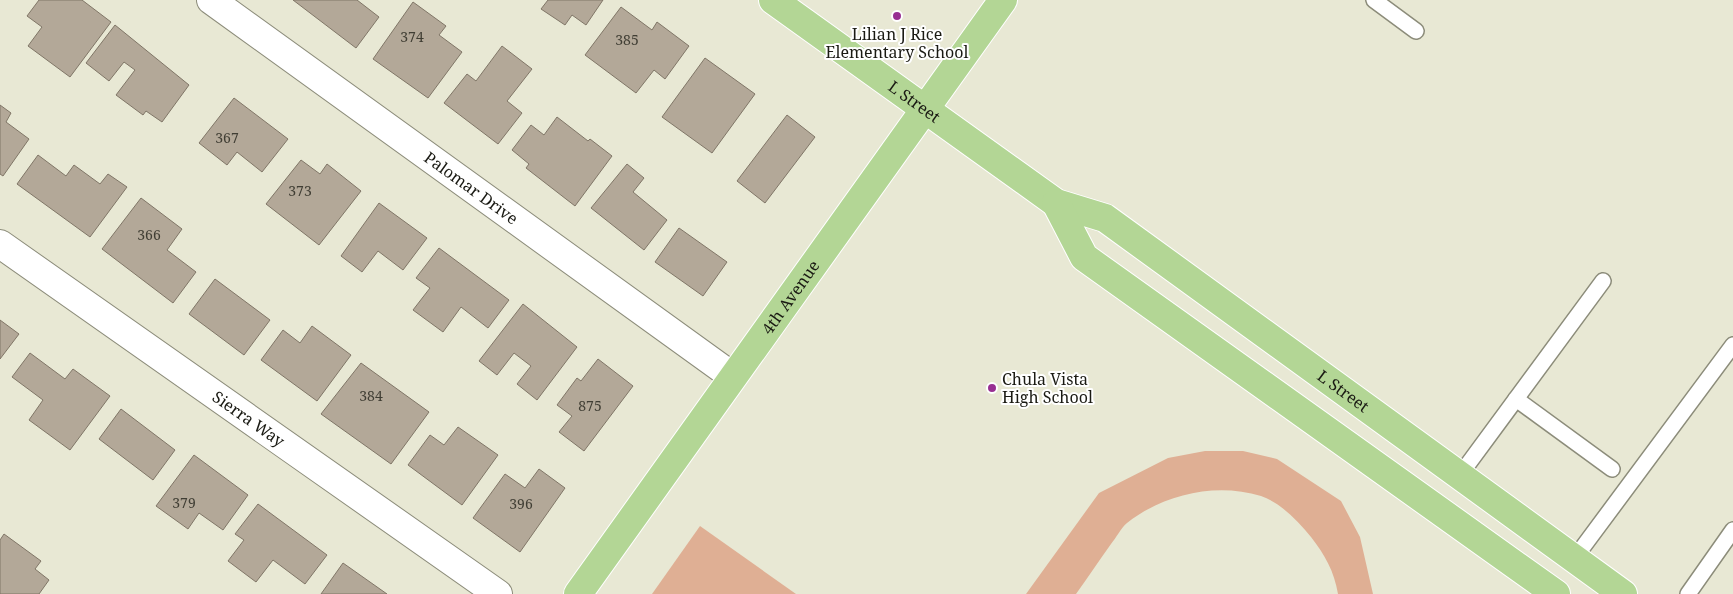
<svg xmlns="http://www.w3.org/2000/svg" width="1733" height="594" font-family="'Noto Serif',serif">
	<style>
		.green { fill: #dfaf94 }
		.building { fill: #b3a898; stroke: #807667 }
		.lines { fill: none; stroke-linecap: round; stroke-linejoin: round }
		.service-casing { stroke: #8c8c7a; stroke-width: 18 }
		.minor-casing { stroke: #8c8c7a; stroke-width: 30 }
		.primary-casing { stroke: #fff; stroke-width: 30 }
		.service { stroke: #fff; stroke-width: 15 }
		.minor { stroke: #fff; stroke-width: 28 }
		.primary { stroke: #b3d695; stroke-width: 28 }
		.poi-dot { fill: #982f92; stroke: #fff; stroke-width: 2 }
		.labels { text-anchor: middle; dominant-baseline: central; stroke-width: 4; stroke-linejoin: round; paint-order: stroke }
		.number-label { font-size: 14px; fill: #403e34 }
		.poi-label { font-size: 16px; fill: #1a1a13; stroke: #fff }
		.street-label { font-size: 16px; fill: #1a1a13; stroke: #fff }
	</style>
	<rect width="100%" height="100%" fill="#e8e8d4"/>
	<g class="green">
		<path d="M1205 451H1243L1277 459 1341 501 1360 537 1373 594H1338C1334 571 1325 555 1311 537 1298 521 1281 503 1261 496 1216 482 1164 494 1127 523 1121 528 1116 538 1111 544 1099 561 1088 577 1076 594H1026L1099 493 1168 458Z"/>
		<polygon points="700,526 796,594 652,594"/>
	</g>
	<g class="building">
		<polygon points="39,0 82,0 111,22 70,77 28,46 42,27 27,16"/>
		<polygon points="293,0 357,0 379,17 356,48"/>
		<polygon points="548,0 603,0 586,25 572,15 565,25 541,9"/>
		<polygon points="413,2 446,26 439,35 462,52 428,98 373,59"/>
		<polygon points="621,7 652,30 657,22 689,46 665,79 654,70 636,93 585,55"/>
		<polygon points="115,25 189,85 162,122 146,111 143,115 116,95 135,70 124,62 109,81 86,63"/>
		<polygon points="502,46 532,69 507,101 522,113 498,144 444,103 467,74 476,81"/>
		<polygon points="705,58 755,94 712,153 662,117"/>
		<polygon points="234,98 288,139 262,172 237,152 227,165 199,143"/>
		<polygon points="0,105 11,113 6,122 29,139 3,176 0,174"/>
		<polygon points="787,115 815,137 765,203 737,181"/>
		<polygon points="557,117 588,141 590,139 612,156 575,206 526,168 529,164 512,150 531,125 544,135"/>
		<polygon points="38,155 66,176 74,165 100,184 108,174 127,187 90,237 17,184"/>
		<polygon points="301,160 320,174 327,164 361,191 319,245 266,204"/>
		<polygon points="627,164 644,178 633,192 667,220 644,250 591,208"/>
		<polygon points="141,198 182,229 167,250 196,272 173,303 102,249"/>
		<polygon points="379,203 427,238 403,270 378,251 362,272 341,256"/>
		<polygon points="679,228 727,262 703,296 655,262"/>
		<polygon points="439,248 509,300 488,328 461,307 443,332 413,310 430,288 416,278"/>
		<polygon points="215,279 270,320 244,355 189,314"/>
		<polygon points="523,304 577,347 537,400 517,384 531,366 514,353 497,375 479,361"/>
		<polygon points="0,320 19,334 0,359"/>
		<polygon points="312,326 351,355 317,401 261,360 283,330 300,343"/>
		<polygon points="30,353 65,379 73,369 110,396 70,450 29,420 43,400 12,377"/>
		<polygon points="598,359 633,386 584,451 559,432 572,416 557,405 577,378 581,381"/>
		<polygon points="361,363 429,412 391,464 321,414"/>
		<polygon points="121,409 175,450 153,480 99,439"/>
		<polygon points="458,427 498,455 462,505 408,465 430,435 444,445"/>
		<polygon points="194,455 248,495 223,530 199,513 188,529 156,506"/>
		<polygon points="539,469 565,488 520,552 473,518 505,474 525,488"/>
		<polygon points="258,504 327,555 305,584 273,560 256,582 228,561 244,540 235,534"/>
		<polygon points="4,534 41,561 35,569 49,580 39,594 0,594 0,540"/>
		<polygon points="343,563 387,594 321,594"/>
	</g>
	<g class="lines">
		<g class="service-casing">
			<g id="service">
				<polyline points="1374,0 1416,31"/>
				<polyline points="1516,399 1612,469"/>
				<polyline points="1460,475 1603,281"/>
				<polyline points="1574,559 1733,345"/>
				<polyline points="1688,594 1733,530"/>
			</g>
		</g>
		<g class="minor-casing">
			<g id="minor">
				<path id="s1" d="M211 0 732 376"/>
				<path id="s2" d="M0 244 498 594"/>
			</g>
		</g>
		<g class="primary-casing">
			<g id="primary">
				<path id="s3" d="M773 0 1056 203 1105 218 1623 594"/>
				<polyline points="1056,203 1084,257 1556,594"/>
				<path id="s4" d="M578 594 1003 0"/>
			</g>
		</g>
		<use href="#service" class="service"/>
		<use href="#minor" class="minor"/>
		<use href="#primary" class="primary"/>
	</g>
	<g class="poi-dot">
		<circle cx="897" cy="16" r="5"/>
		<circle cx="992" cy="388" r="5"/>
	</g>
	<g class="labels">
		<g class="number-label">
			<text x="412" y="36">374</text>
			<text x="627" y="39">385</text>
			<text x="227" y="137">367</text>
			<text x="300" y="190">373</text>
			<text x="149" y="234">366</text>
			<text x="371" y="395">384</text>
			<text x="590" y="405">875</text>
			<text x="184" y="502">379</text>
			<text x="521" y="503">396</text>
		</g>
		<g class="poi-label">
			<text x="897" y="34">Lilian J Rice<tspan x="897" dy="18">Elementary School</tspan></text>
			<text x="1002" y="379" text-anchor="start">Chula Vista<tspan x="1002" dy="18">High School</tspan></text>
		</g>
		<g class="street-label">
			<text stroke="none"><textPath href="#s3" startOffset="174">L Street</textPath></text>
			<text stroke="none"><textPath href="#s1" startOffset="321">Palomar Drive</textPath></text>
			<text stroke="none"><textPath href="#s4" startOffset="365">4th Avenue</textPath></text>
			<text stroke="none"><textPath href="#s3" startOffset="694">L Street</textPath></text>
			<text stroke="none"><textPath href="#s2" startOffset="304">Sierra Way</textPath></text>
		</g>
	</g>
</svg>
